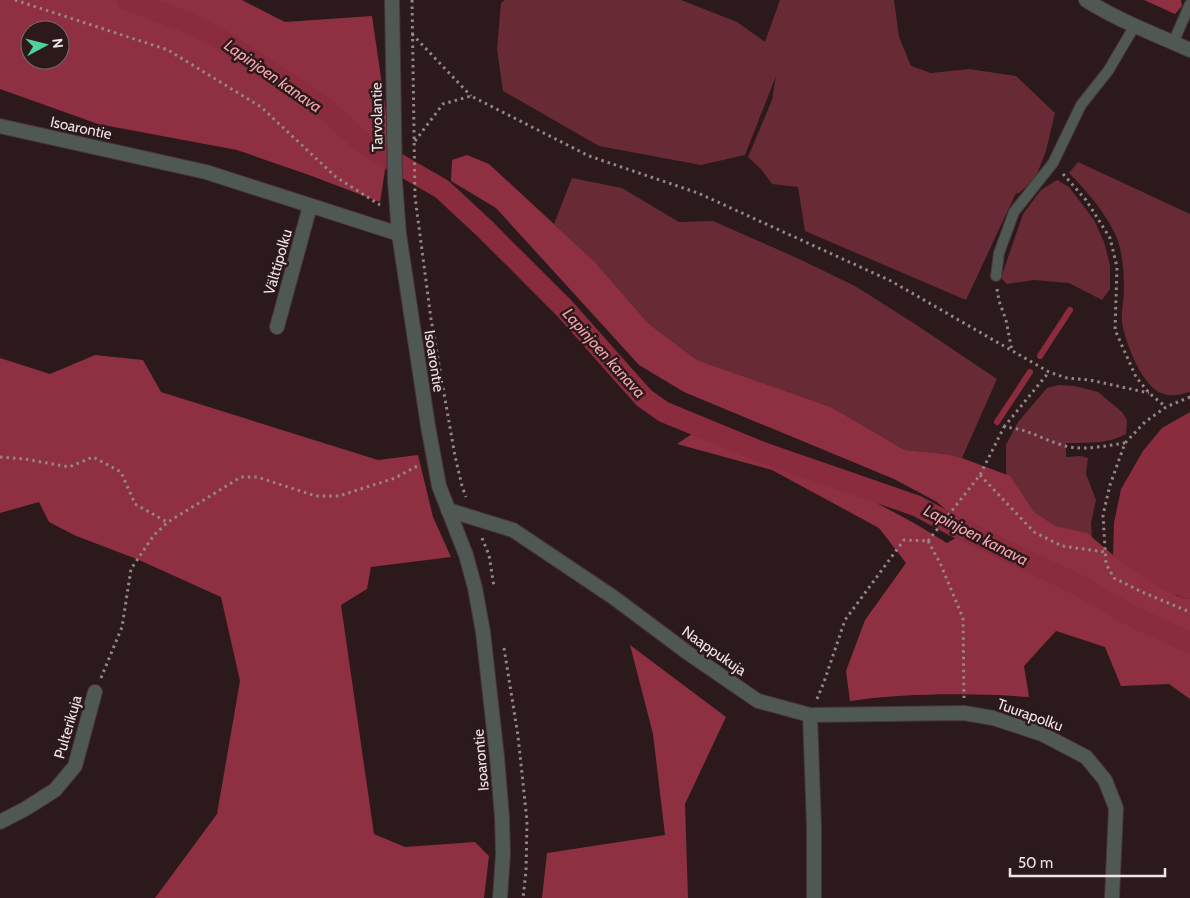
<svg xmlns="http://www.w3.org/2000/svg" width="1190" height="898" font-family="Cabin,sans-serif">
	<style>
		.green { fill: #682b35 }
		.forest { fill: #8e3042; fill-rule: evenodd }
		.water { fill: #8a2b3e }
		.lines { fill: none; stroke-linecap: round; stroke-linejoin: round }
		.stream { stroke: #8a2b3e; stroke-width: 6 }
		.canal { stroke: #8a2b3e; stroke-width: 21 }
		.service-casing { stroke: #473537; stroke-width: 12 }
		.minor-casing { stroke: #473537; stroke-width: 16 }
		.tertiary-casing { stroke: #473537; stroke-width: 16 }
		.path { stroke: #948587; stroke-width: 3; stroke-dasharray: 2.5 4; stroke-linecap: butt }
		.service { stroke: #505854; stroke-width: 10 }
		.minor { stroke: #505854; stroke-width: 14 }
		.tertiary { stroke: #505854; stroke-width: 14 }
		.labels { text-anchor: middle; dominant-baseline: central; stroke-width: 5; stroke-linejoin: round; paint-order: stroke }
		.street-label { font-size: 15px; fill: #f1e4e5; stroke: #2b191b }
		.water-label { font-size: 16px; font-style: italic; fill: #f5a5ae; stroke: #2b191b }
	</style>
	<rect width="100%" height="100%" fill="#2b191b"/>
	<g class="green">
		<polygon points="505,0 681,0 737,22 765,42 780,0 894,0 899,37 911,66 931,73 969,69 1016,76 1055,113 1046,151 1035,179 1019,193 1016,193 966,300 805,231 798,187 772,184 761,169 748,157 772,100 776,76 745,155 701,165 599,146 503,91 497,49 501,3"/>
		<path d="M1078 162 1190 214V392C1181 394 1172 397 1164 394 1143 390 1124 340 1122 321 1121 311 1124 300 1124 290 1124 274 1123 257 1118 241 1110 218 1086 190 1069 173Z"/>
		<polygon points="572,178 622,188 679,222 713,221 797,258 855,286 915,324 997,379 962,458 946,454 905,450 831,407 697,360 648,323 595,262 554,224"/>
		<polygon points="1057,180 1069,187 1094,220 1104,242 1110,265 1110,289 1102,300 1069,283 1034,280 1007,284 1001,278 1023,214 1041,190"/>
		<path d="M1059 385 1075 386 1098 392 1122 412 1127 420 1126 434C1108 444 1086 443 1066 443V457L1080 456 1088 458 1086 474 1096 500 1091 523 1093 552 1046 534 1006 475V445L1018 422 1047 388Z"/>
	</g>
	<g class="forest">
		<path d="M0 0H242L285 22 372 16 390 139 380 202 309 175 237 150 98 124 0 89ZM30 30H60V60H30Z"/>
		<polygon points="1144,0 1181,0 1182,6 1175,14"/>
		<path d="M467 155 489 164 595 262 648 323 697 360 831 407 905 450 946 454 962 458 1010 476 1034 512 1055 526 1087 533 1113 555 1177 596 1190 599V699L1169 684 1121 686 1105 647 1056 631 1024 666 1029 697C969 693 909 693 850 701L846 671 865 620 906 563 879 528 772 470 677 444 692 434 818 479 873 501 914 523 947 543 969 530 937 502 894 479 684 392 639 365 496 208 451 181 452 160Z"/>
		<polygon points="95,355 143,360 161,392 378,460 418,455 433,517 451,557 371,567 367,589 341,605 374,834 405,847 475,842 489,856 484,898 155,898 217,814 240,681 221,597 139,560 74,535 49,522 39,502 0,513 0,358 50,374"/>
		<polygon points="630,645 726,717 685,804 688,898 542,898 547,853 665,835 653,734"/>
	</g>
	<path class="water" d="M1190 412V599C1161 593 1136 573 1113 555L1114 523 1121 489 1143 451 1162 428Z"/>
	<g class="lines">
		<g class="stream">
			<polyline points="1040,356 1070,310"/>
			<polyline points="997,422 1030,372"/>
		</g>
		<polyline class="canal" points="127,0 184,21 215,36 298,89 328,111 364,144 442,189 485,229 565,309 644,398 664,412 764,453 917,506 954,526 1074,583 1136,618 1190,643"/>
		<g class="service-casing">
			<g id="service">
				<polyline points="1173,43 1190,4"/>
				<polyline points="996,276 999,253 1014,212 1053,163 1081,105 1108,71 1134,27"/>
			</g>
		</g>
		<g class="minor-casing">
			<g id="minor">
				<path d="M1086 0C1119 21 1155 34 1190 50"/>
				<polyline points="0,126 206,172 399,234"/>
				<polyline points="277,327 310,206"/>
				<polyline points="448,510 513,530 613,597 688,653 758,701 810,715 814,826 814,898"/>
				<polyline points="810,715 964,713 993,718 1042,734 1086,757 1105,780 1116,808 1112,898"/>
				<polyline points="0,822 25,809 55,790 75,766 95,692"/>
			</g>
		</g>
		<g class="tertiary-casing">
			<polyline id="tertiary" points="392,0 395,181 399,234 428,426 439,486 466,555 475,588 483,632 497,757 502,817 503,854 500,898"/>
		</g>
		<g class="path">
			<polyline points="15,0 168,50 261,107 336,177 380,205"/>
			<polyline points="412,0 415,197 431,319 455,456 462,486 466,497"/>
			<polyline points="412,34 471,96"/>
			<polyline points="415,141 443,104 471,96 589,156 698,193 891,281 1049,372 1067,378 1090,380 1149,393"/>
			<polyline points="1063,174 1086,200 1110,238 1117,267 1115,330 1136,377 1149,393 1166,407"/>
			<polyline points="997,289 999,301 1006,320 1012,351"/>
			<polyline points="1190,397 1166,407 1145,422 1125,443 1110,485 1103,515 1106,564 1114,578 1142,592 1190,612"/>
			<polyline points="1004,427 1049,372"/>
			<polyline points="0,457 25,459 69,467 93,457 121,472 135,504 167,522"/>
			<polyline points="980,475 1034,532 1062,546 1105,552"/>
			<polyline points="482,538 489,555 494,587"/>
			<path d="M928 541 980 475 1004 427C1028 429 1037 437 1059 444 1080 452 1103 446 1125 443"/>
			<polyline points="928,541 940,563 963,618 964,698"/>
			<polyline points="504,648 518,736 527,821 526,871 523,898"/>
			<polyline points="101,678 122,627 131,569 154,535 168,522 241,477 257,477 316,496 339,496 395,478 419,465"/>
			<polyline points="817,699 824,682 845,620 904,540 928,541"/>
		</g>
		<use href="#service" class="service"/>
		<use href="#minor" class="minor"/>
		<use href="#tertiary" class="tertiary"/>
	</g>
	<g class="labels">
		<g class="street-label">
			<text transform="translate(377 117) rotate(-91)">Tarvolantie</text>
			<text transform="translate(81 128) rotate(12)">Isoarontie</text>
			<text transform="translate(278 262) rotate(-74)">Välttipolku</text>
			<text transform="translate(434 361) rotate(81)">Isoarontie</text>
			<text transform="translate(714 651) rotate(35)">Naappukuja</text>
			<text transform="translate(1030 715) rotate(20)">Tuurapolku</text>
			<text transform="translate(68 727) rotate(-74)">Pulterikuja</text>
			<text transform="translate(481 760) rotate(-95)">Isoarontie</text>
		</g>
		<g class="water-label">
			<text transform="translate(273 76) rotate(35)">Lapinjoen kanava</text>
			<text transform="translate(604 353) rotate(48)">Lapinjoen kanava</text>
			<text transform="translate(976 535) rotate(27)">Lapinjoen kanava</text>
		</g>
	</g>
	<g transform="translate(45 45) rotate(83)"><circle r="24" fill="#2b191b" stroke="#7a6a6c"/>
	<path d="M0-4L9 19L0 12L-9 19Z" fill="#4cd39b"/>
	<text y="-8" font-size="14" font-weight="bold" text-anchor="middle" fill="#f1e4e5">N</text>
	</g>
	<path d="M1010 868v8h155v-8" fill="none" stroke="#f1e4e5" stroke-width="2.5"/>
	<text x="1018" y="868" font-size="15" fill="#f1e4e5" stroke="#2b191b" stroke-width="4" paint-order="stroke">50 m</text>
</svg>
